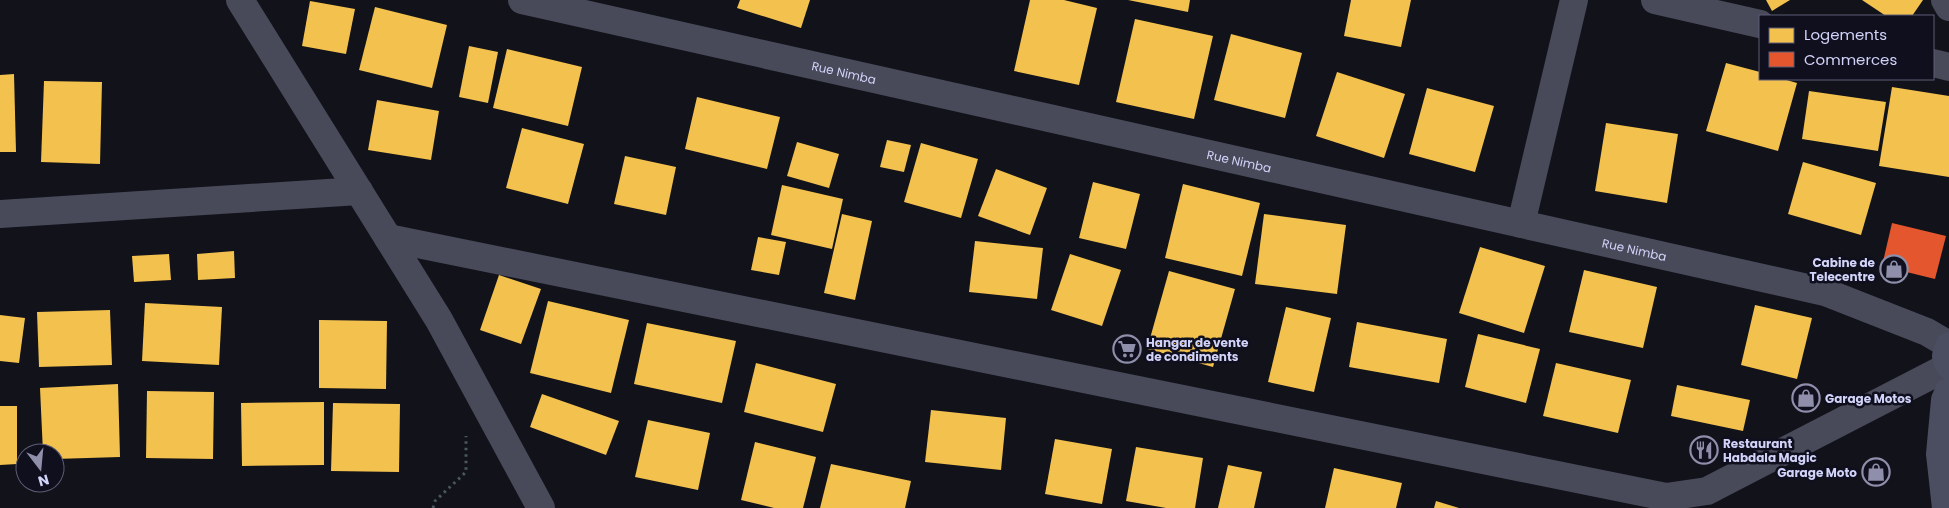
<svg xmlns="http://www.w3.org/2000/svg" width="1949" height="508" font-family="Poppins,sans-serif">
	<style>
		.homes { fill: #f2c14e }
		.shops { fill: #e4572e }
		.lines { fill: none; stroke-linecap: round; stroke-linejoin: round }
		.path { stroke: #49575e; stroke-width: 3; stroke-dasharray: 2.5 4; stroke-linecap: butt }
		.street { stroke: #484a5a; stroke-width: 28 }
		.secondary { stroke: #4b4e60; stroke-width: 28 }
		.labels { text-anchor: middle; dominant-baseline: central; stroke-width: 5; stroke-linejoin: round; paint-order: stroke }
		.street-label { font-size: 12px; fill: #d2d3f9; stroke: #0f0f1e }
		.poi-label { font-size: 12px; font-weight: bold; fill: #d2d3f9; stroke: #0f0f1e; text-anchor: start }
	</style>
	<rect width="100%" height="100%" fill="#12121a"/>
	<g class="homes">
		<polygon points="740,0 810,0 801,28 737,8"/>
		<polygon points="1030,0 1064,0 1097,8 1079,85 1014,71"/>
		<polygon points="1128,0 1190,0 1188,12"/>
		<polygon points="1351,0 1411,0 1401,47 1344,36"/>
		<polygon points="1766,0 1790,0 1772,11"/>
		<polygon points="1862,0 1923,0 1912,16 1886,16"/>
		<polygon points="310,1 355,9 346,54 302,46"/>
		<polygon points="375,7 447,25 432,88 359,70"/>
		<polygon points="1135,19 1213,36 1194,119 1116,102"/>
		<polygon points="1231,34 1302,53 1285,118 1214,100"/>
		<polygon points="469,46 498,52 488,103 459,97"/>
		<polygon points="507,49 582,67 568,126 493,108"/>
		<polygon points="1726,63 1760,72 1760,79 1783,79 1797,83 1778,151 1706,131"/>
		<polygon points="1337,72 1405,94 1384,158 1316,136"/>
		<polygon points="14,74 16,152 0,152 0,75"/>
		<polygon points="44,81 102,82 100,164 41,162"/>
		<polygon points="1892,87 1949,96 1949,177 1879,166"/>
		<polygon points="1427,88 1494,106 1475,172 1409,154"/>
		<polygon points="1809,91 1886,102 1878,151 1802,139"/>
		<polygon points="697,97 780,117 767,169 685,149"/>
		<polygon points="377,100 439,111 431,160 368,150"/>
		<polygon points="1606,123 1678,134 1667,203 1595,191"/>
		<polygon points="522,128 584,144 568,204 506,188"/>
		<polygon points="887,140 911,145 904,172 880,167"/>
		<polygon points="797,142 839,154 829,188 787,176"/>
		<polygon points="921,143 978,159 961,218 904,202"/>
		<polygon points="625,156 676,167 666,215 614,204"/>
		<polygon points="1803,162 1876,183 1861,235 1788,214"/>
		<polygon points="996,169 1047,188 1030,235 978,216"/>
		<polygon points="1093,182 1140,194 1126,249 1079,238"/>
		<polygon points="1183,184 1260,203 1242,276 1165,258"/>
		<polygon points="782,185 843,199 832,249 771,235"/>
		<polygon points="842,214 872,221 855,300 824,293"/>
		<polygon points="1264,214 1346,225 1337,294 1255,284"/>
		<polygon points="758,237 786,242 779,275 751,270"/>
		<polygon points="975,241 1043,248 1037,299 969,292"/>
		<polygon points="1480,247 1545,266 1524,333 1459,313"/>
		<polygon points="234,251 235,278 198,280 197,254"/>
		<polygon points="169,254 171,280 134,282 132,256"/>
		<polygon points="1070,254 1121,270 1102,326 1051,310"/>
		<polygon points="1584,270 1657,287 1643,348 1569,332"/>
		<polygon points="1169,271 1235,289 1213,367 1147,349"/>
		<polygon points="499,275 541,289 521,344 480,330"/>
		<polygon points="548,301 629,320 611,393 530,373"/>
		<polygon points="145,303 222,307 219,365 142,361"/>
		<polygon points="1755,305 1812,318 1797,379 1741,365"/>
		<polygon points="1286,307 1331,318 1314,392 1268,382"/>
		<polygon points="110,310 112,365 39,367 37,312"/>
		<polygon points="0,315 25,318 19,363 0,361"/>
		<polygon points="319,320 387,321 386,389 319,388"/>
		<polygon points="1357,322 1447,339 1439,383 1349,367"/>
		<polygon points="647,323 736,341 722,403 634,384"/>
		<polygon points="1478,334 1540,349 1526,403 1465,387"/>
		<polygon points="756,363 836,384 823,432 744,412"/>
		<polygon points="1556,363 1631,380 1618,433 1543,416"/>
		<polygon points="118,384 120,457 55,459 55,453 43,453 40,388"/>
		<polygon points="1677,385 1750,400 1743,431 1671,416"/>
		<polygon points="147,391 214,392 213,459 146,458"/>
		<polygon points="542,394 619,421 606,455 530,427"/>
		<polygon points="324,402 324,465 242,466 241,403"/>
		<polygon points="333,403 400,404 399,472 331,471"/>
		<polygon points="0,406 17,406 17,464 0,465"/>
		<polygon points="931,410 1006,418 1001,470 925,462"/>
		<polygon points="648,420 710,433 698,490 635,477"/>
		<polygon points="1055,439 1112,449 1102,504 1045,494"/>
		<polygon points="755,442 816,457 803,508 774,508 741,500"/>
		<polygon points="1136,447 1203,458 1195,508 1166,508 1126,501"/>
		<polygon points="831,464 911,481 905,508 820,508"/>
		<polygon points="1228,465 1262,472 1254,508 1218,508"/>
		<polygon points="1334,468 1402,483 1396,508 1325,508"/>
		<polygon points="1436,501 1459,508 1434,508"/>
	</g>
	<polygon class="shops" points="1892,223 1946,236 1935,279 1882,266"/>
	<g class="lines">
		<polyline class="path" points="433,508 435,501 466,472 466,436"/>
		<g class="street">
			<polyline points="240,0 439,320 541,508"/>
			<path id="s1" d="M522 0 1825 292 1927 332 1949 345"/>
			<polyline points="1655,0 1760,24"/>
			<polyline points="1945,0 1949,7"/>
			<polyline points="1933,63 1949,67"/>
			<polyline points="0,214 359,191"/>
			<polyline points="1521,224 1574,0"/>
			<polyline points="388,238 1666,497 1707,491 1949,366"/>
		</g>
		<g class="secondary">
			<polyline points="1949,346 1946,356 1949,365"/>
			<polyline points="1946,508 1940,454 1945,400 1949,391"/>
		</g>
	</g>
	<defs>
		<g id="shop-ring" transform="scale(1.4375)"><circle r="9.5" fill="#0f0f1e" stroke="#8f8fab" stroke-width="1.5"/><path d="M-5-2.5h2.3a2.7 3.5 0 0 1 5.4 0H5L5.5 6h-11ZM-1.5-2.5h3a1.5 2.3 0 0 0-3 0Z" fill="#8f8fab"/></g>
		<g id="supermarket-ring" transform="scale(1.4375)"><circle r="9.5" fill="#0f0f1e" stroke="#8f8fab" stroke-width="1.5"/><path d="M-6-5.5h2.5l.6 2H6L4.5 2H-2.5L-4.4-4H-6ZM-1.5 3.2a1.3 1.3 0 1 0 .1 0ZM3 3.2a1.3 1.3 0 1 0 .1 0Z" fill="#8f8fab"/></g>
		<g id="restaurant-ring" transform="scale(1.4375)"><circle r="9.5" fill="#0f0f1e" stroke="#8f8fab" stroke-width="1.5"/><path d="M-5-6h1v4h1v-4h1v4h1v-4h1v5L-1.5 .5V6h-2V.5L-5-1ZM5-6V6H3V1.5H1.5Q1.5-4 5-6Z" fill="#8f8fab"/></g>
	</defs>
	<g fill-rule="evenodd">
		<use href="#shop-ring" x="1894" y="269"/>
		<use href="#supermarket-ring" x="1127" y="349"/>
		<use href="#shop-ring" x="1806" y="398"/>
		<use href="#restaurant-ring" x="1704" y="450"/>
		<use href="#shop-ring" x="1876" y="472"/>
	</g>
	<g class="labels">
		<g class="street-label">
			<text stroke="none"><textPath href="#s1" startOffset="330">Rue Nimba</textPath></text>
			<text stroke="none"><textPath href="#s1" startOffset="735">Rue Nimba</textPath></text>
			<text stroke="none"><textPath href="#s1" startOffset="1140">Rue Nimba</textPath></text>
		</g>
		<g class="poi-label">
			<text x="1875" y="262" text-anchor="end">Cabine de<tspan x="1875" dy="14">Telecentre</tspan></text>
			<text x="1146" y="342">Hangar de vente<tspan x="1146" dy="14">de condiments</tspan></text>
			<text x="1825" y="398">Garage Motos</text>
			<text x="1723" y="443">Restaurant<tspan x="1723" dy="14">Habdala Magic</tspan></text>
			<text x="1857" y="472" text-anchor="end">Garage Moto</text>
		</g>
	</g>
	<rect x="1759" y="15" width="175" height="65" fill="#0f0f1e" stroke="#5d5d76"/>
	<rect x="1769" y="28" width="25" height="15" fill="#f2c14e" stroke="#5d5d76"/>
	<text x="1804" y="40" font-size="15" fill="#d2d3f9">Logements</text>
	<rect x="1769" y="52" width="25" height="15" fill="#e4572e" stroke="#5d5d76"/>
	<text x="1804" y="65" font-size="15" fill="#d2d3f9">Commerces</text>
	<g transform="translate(40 468) rotate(164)"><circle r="24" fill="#0f0f1e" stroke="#5d5d76"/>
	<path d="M0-4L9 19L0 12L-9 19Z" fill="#8f8fab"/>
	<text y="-8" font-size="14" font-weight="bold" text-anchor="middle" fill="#d2d3f9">N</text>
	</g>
</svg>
